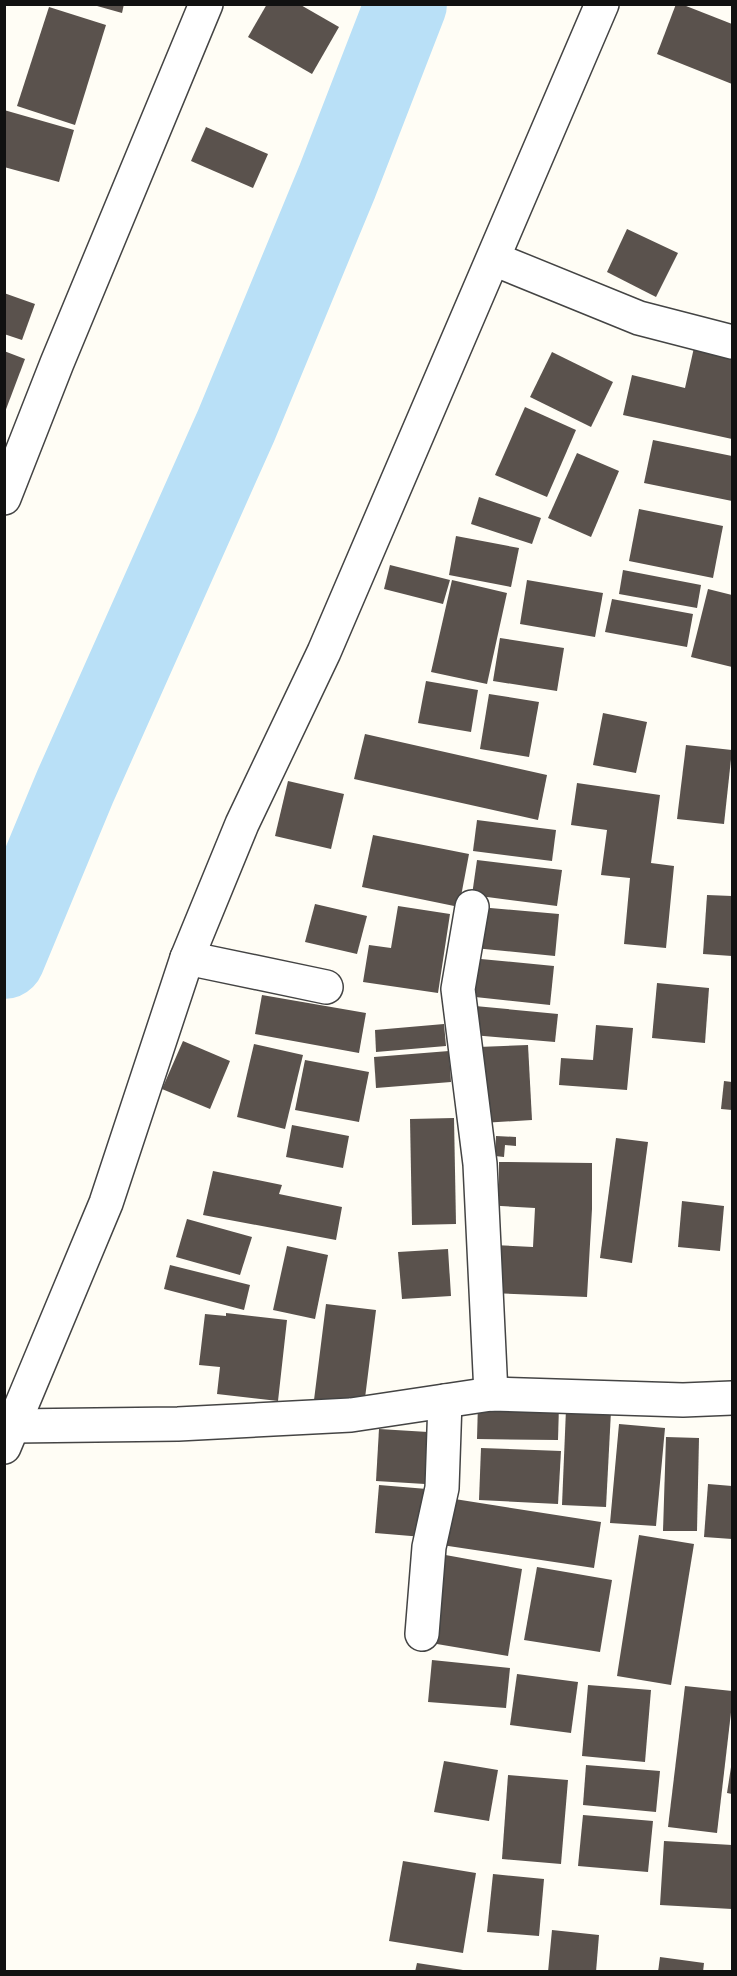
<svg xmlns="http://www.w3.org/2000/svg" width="737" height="1976" font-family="'Source Serif 4',serif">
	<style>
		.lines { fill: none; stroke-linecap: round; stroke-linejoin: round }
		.river { stroke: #b9e0f7; stroke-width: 82 }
		.building { fill: #5a524d }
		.minor-casing { stroke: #444; stroke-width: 36 }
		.minor { stroke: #fff; stroke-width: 33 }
	</style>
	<rect width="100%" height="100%" fill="#fffdf5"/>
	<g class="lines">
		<polyline class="river" points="4,958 75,787 236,426 337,182 406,4"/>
	</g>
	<g class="building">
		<polygon points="90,4 124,4 122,13"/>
		<polygon points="267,4 299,4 339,27 312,74 248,37"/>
		<polygon points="676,4 681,4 732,24 732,84 657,54"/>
		<polygon points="49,7 106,25 75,125 17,106"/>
		<polygon points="4,110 74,130 59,182 4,167"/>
		<polygon points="206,127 268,154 253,188 191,161"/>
		<polygon points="627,229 678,253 656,297 607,272"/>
		<polygon points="4,293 35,304 22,340 4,334"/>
		<polygon points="695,343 732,351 732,439 623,415 632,375 685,388"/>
		<polygon points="4,351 25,359 5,412 4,412"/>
		<polygon points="552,352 613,382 591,427 530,397"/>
		<polygon points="525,407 576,430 547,497 495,475"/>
		<polygon points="653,440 732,456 732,501 644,483"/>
		<polygon points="577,453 619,471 591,537 548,518"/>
		<polygon points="479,497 541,518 532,544 471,524"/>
		<polygon points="639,509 723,526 713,578 629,561"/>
		<polygon points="456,536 519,548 511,587 449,575"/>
		<polygon points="390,565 450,580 443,604 384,589"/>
		<polygon points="623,570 701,585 697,608 619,594"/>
		<polygon points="452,580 507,593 487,684 431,672"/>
		<polygon points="527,580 603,593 595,637 520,624"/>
		<polygon points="708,589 732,595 732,667 691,657"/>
		<polygon points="612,599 693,614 687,647 605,632"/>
		<polygon points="500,638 564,648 557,691 493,681"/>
		<polygon points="426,681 478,690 471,732 418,723"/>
		<polygon points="489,694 539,702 529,757 480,749"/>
		<polygon points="603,713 647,722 636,773 593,765"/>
		<polygon points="365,734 547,775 538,820 354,779"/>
		<polygon points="686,745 732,750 724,824 677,819"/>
		<polygon points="288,781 344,794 331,849 275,836"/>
		<polygon points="577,783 660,795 651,863 674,866 666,948 624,944 630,878 601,875 607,830 571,825"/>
		<polygon points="477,820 556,830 552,861 473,851"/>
		<polygon points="373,835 469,854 459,907 362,887"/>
		<polygon points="477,860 562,870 557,906 472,895"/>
		<polygon points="707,895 732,896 732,956 703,954"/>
		<polygon points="315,904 367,916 357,954 305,942"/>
		<polygon points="398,906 450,914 438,993 363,982 369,945 391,948"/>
		<polygon points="479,907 559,914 555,956 474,948"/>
		<polygon points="470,958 554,966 550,1005 466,996"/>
		<polygon points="657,983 709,988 705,1043 652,1038"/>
		<polygon points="262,995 366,1013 359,1053 255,1034"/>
		<polygon points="475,1006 558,1014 555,1042 472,1035"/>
		<polygon points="444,1024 446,1046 376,1052 375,1030"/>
		<polygon points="596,1025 633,1028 627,1090 559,1085 561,1058 593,1060"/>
		<polygon points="183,1041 230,1061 210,1109 162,1089"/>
		<polygon points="254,1044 303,1055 285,1129 237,1117"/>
		<polygon points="528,1045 532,1120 482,1123 478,1047"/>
		<polygon points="449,1051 451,1082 376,1088 374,1057"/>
		<polygon points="305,1060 369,1072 359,1122 295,1110"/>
		<polygon points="724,1081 732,1082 732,1110 721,1109"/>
		<polygon points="454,1118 456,1224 412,1225 410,1119"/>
		<polygon points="292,1125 349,1136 343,1168 286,1157"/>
		<polygon points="496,1136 516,1137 516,1146 505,1145 504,1157 495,1156"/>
		<polygon points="616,1138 648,1142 632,1263 600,1258"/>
		<polygon points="499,1162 592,1163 592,1209 587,1297 490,1293 493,1245 533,1247 535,1208 483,1205 499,1185"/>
		<polygon points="213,1171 282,1185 279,1194 342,1207 336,1240 203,1215"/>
		<polygon points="682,1201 724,1206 720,1251 678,1247"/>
		<polygon points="187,1219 252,1237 240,1275 176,1257"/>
		<polygon points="287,1246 328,1255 315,1319 273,1310"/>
		<polygon points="448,1249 451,1296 402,1299 398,1252"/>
		<polygon points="170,1265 250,1285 244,1310 164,1289"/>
		<polygon points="326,1304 376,1310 364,1406 314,1400"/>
		<polygon points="226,1313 287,1320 278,1401 217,1394 220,1367 199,1365 205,1314 226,1316"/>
		<polygon points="478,1403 559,1405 558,1440 477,1439"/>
		<polygon points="566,1409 611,1411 606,1507 562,1505"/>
		<polygon points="619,1424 665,1428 656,1526 610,1523"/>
		<polygon points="379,1429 428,1432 425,1484 376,1481"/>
		<polygon points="666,1437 699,1438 697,1531 663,1531"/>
		<polygon points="481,1448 561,1451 558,1504 479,1500"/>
		<polygon points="708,1484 732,1486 732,1539 704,1537"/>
		<polygon points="379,1485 427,1489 423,1537 375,1533"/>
		<polygon points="442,1497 601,1522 594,1568 435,1544"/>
		<polygon points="639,1535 694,1544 671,1685 617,1676"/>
		<polygon points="440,1554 522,1569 508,1656 425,1642"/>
		<polygon points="537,1567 612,1580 600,1652 524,1640"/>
		<polygon points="432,1660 510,1668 506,1708 428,1702"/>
		<polygon points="517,1674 578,1682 571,1733 510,1725"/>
		<polygon points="588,1685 651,1690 645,1762 582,1756"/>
		<polygon points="685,1686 732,1691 732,1704 717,1833 668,1827"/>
		<polygon points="444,1761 498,1770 489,1821 434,1812"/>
		<polygon points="586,1765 660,1771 656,1812 583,1805"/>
		<polygon points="731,1767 732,1767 732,1794 727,1793"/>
		<polygon points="508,1775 568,1780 561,1864 502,1859"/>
		<polygon points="583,1815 653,1821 648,1872 578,1866"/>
		<polygon points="664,1841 732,1845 732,1909 660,1905"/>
		<polygon points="403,1861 476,1873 463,1953 389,1941"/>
		<polygon points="493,1874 544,1879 539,1936 487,1932"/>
		<polygon points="552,1930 599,1935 596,1972 548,1972"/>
		<polygon points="660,1957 704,1963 703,1972 658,1972"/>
		<polygon points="417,1963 463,1970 463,1972 415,1972"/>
	</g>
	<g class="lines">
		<g class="minor-casing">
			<g id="minor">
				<polyline points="494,259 639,318 732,342"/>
				<polyline points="4,498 57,363 206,4"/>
				<polyline points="472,907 458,989 480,1164 491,1394"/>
				<polyline points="187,958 326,987"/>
				<polyline points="14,1426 178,1424 351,1415 491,1394 683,1400 732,1398"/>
				<polyline points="4,1447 106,1203 187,958 242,824 324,652 602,4"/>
				<polyline points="422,1634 429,1547 442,1488 445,1401"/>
			</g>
		</g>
		<use href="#minor" class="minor"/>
	</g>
	<rect width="737" height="1976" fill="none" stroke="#111111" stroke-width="12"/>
</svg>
